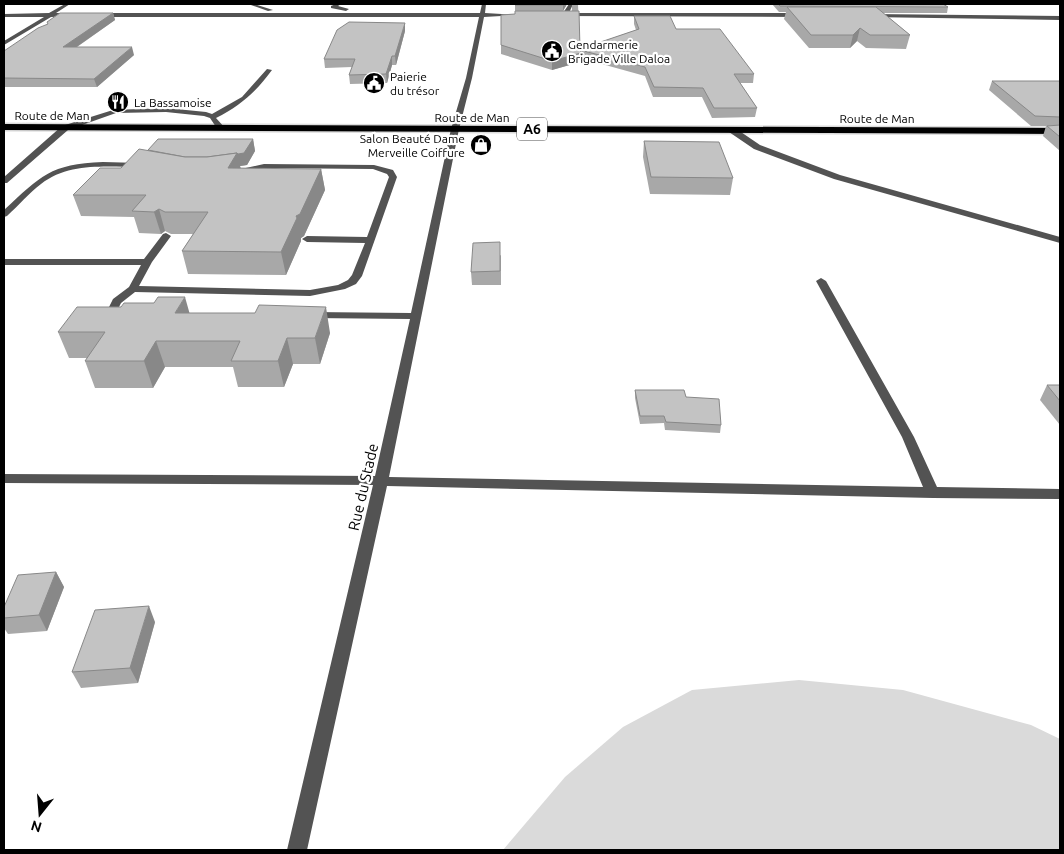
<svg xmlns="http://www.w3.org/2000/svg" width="1064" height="854" font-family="Ubuntu,sans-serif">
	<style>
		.green { fill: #dadada }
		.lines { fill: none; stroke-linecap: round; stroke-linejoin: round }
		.highway-casing { stroke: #dbdbdb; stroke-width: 3 }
		.minor { fill: #535353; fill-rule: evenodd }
		.highway { fill: #000; fill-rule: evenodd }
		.wall { fill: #a8a8a8 }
		.shaded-wall { fill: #888 }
		.building { fill: #c3c3c3; stroke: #888 }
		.labels { text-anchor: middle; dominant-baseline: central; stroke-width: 4.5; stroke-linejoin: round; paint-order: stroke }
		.far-poi-label { font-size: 12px; fill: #000; stroke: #fff; text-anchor: start }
		.far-street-label { font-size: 12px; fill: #000; stroke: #fff }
		.shield { fill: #fff; stroke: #4c4c4c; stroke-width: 1 }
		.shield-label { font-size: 14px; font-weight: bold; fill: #000 }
		.street-label { font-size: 15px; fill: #000; stroke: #fff }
	</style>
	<rect width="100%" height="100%" fill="#fff"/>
	<polygon class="green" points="799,680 903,690 1031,725 1060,739 1060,850 503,850 565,777 623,727 692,690"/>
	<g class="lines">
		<g class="highway-casing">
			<polygon id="highway" points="4,124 1060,128 1060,134 4,130"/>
		</g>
		<g class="minor">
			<polygon points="65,4 70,4 56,13 73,13 75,16 51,17 4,45 4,41 44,17 4,17 4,14 49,13"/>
			<polygon points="248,4 254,4 273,10 268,11"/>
			<polygon points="336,4 341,4 338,6 349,9 346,11 331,8 331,6"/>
			<polygon points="482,4 486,4 485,13 521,15 484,17 472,78 459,129 389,477 923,487 902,437 816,281 821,278 826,281 914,437 937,487 1060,489 1060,499 933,498 387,486 307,850 287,850 373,485 4,483 4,474 375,476 410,319 311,318 306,315 311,312 411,313 451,129 466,78 479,17 98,17 95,15 98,13 480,13"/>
			<polygon points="569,4 573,4 569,13 800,13 803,15 800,17 561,16"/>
			<polygon points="870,14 1060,16 1060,20 868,17"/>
			<path d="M267 69 272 70C256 92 240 106 216 118L225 128 224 130H218L210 118 204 116 166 112 116 113 68 130 7 183H4V177L62 126 113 110 166 108 206 112 212 114 242 97Z"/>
			<polygon points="729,128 735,128 760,145 840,175 1060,237 1060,243 834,179 754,149 729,132"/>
			<path d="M103 162 140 163 144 165 140 167C107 167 69 162 41 184 29 193 19 205 7 216L4 217V210C41 176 50 164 103 162Z"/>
			<polygon points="264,164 374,165 393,170 397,177 362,276 356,284 345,289 310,296 135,292 121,303 119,307 131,313 130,315 122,315 108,309 113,299 129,287 141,265 4,265 4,259 144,259 163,234 166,233 171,236 152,262 139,286 310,290 338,285 348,280 352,275 365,243 307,242 302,239 307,236 367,237 389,177 387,174 373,169 264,168 231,174 227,172"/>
		</g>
		<use href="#highway" class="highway"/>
	</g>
	<g class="wall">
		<polygon points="515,4 567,4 563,11 515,11"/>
		<polygon points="578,4 580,49 636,30 634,24 634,16 676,29 754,74 753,83 740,83 757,108 755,117 712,118 702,97 653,97 645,76 580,58 580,62 552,70 501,54 501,15 572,11 572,5"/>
		<polygon points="772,4 943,4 948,7 947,13 883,13 910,35 906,49 866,48 857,41 850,48 809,48 784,19 786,12 779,12"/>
		<polygon points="113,13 115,20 77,47 134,55 97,87 4,87 4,51"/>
		<polygon points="405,31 396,65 392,65 387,83 350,84 349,75 352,67 325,68 324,59"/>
		<polygon points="992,81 1060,81 1060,151 1043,136 1046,126 1031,126 989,90"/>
		<polygon points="253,139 255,151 247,165 240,166 241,169 321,169 325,190 304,236 301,238 301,241 286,275 188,274 182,251 193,234 171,234 165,231 161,234 139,233 134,217 81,216 73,195 121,168 148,150"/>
		<polygon points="644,141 733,178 730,195 650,194 643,157"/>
		<polygon points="501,255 501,285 472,285 471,272"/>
		<polygon points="190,313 330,333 320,364 293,364 284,387 238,387 233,367 165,367 153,388 95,388 85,361 87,358 69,358 58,332"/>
		<polygon points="1047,385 1060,385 1060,425 1040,400"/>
		<polygon points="635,390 686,397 721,425 720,433 665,430 664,423 640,424 635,398"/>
		<polygon points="56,572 64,587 47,631 8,634 4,628 4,607"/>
		<polygon points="155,622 138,683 81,688 72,672"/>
	</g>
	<g class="shaded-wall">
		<polygon points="564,4 567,4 563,11 563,5"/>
		<polygon points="113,13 115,20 65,55 63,47"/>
		<polygon points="405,23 405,31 396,65 395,56"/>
		<polygon points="860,28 857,41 850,48 853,35"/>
		<polygon points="132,47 134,55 97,87 94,79"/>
		<polygon points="581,53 580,62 552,70 552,61"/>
		<polygon points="392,56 392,65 387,83 386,74"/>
		<polygon points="253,139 255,151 247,165 240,166 242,173 228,168 237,153"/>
		<polygon points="321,169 325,190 304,236 301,238 301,241 286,275 281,252 296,216"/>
		<polygon points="159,209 165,231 161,234 154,212"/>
		<polygon points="185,297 192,322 175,313"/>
		<polygon points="326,307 330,333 320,364 315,338"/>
		<polygon points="287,338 293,364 284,387 278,361"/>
		<polygon points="156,341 165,367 153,388 144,361"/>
		<polygon points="56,572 64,587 47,631 39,615"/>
		<polygon points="149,606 155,622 138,683 130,668"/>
	</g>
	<g class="building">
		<polygon points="515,4 564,4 563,5 515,5"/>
		<polygon points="778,4 943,4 948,7 780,6"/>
		<polygon points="787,7 876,7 910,35 870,35 860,28 853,35 811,35"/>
		<polygon points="515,11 579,11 580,49 639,29 634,16 670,16 676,29 720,29 754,74 734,74 757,108 714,108 703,88 654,87 645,67 580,50 581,53 552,61 501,45 501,15 515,14"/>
		<polygon points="60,13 113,13 63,47 132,47 94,79 4,78 4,51 38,28 48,24 47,22"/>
		<polygon points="349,22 405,23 395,56 392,56 386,74 349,75 355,59 324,59 337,30"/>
		<polygon points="992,81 1060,81 1060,117 1035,116"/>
		<polygon points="1060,125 1060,137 1047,126"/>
		<polygon points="158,139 253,139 244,153 238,154 237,153 207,157 185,157 148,150"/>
		<polygon points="644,141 719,142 733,178 651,177"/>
		<polygon points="139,149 185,157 207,157 237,153 228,168 321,169 300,214 296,216 297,218 281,252 182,251 208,212 165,212 159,209 154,212 132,211 146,195 73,195 100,168 121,168"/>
		<polygon points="500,242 500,271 471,272 473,243"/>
		<polygon points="158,297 185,297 175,313 255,313 259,305 326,307 315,338 287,338 278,361 231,361 240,341 156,341 144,361 85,361 105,332 58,332 77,307 121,307 124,303 154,303"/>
		<polygon points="1047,385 1060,385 1060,401"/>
		<polygon points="635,390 684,390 686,397 719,399 721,425 666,422 664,416 640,416"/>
		<polygon points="56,572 39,615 4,618 4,607 18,575"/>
		<polygon points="149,606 130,668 72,672 95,610"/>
	</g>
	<defs>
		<g id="civic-disc" transform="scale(1.125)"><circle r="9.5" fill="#000" stroke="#fff"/><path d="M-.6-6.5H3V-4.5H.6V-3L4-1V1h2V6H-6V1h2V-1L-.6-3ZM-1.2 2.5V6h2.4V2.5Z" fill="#fff"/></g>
		<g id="restaurant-disc" transform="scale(1.125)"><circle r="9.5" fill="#000" stroke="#fff"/><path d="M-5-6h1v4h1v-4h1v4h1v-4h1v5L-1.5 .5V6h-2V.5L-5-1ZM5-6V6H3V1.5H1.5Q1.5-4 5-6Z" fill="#fff"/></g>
		<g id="shop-disc" transform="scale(1.125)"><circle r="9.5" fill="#000" stroke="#fff"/><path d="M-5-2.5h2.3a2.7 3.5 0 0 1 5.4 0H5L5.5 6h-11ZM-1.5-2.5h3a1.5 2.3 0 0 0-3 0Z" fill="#fff"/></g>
	</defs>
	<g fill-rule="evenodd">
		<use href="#civic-disc" x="552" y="51"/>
		<use href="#civic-disc" x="374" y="83"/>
		<use href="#restaurant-disc" x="118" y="102"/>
		<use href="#shop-disc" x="481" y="145"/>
	</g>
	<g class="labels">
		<g class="far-poi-label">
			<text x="568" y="44">Gendarmerie<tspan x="568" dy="14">Brigade Ville Daloa</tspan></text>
			<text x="390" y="76">Paierie<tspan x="390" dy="14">du trésor</tspan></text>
			<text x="134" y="102">La Bassamoise</text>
			<text x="465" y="138" text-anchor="end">Salon Beauté Dame<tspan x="465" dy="14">Merveille Coiffure</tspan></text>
		</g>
		<g class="far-street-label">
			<text x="52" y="115">Route de Man</text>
			<text x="472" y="117">Route de Man</text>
			<text x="877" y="118">Route de Man</text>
		</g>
		<rect class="shield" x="517" y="117.5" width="30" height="23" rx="4"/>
		<g class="shield-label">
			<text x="532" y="129">A6</text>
		</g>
		<g class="street-label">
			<text transform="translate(363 487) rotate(-77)">Rue du Stade</text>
		</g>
	</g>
	<rect width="1064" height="854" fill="none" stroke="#000000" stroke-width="10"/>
	<g transform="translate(40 814) rotate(197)" stroke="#ffffff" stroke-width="4" paint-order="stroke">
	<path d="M0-4L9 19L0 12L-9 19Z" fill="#000000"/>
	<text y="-8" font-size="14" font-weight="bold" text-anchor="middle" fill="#000000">N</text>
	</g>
</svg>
